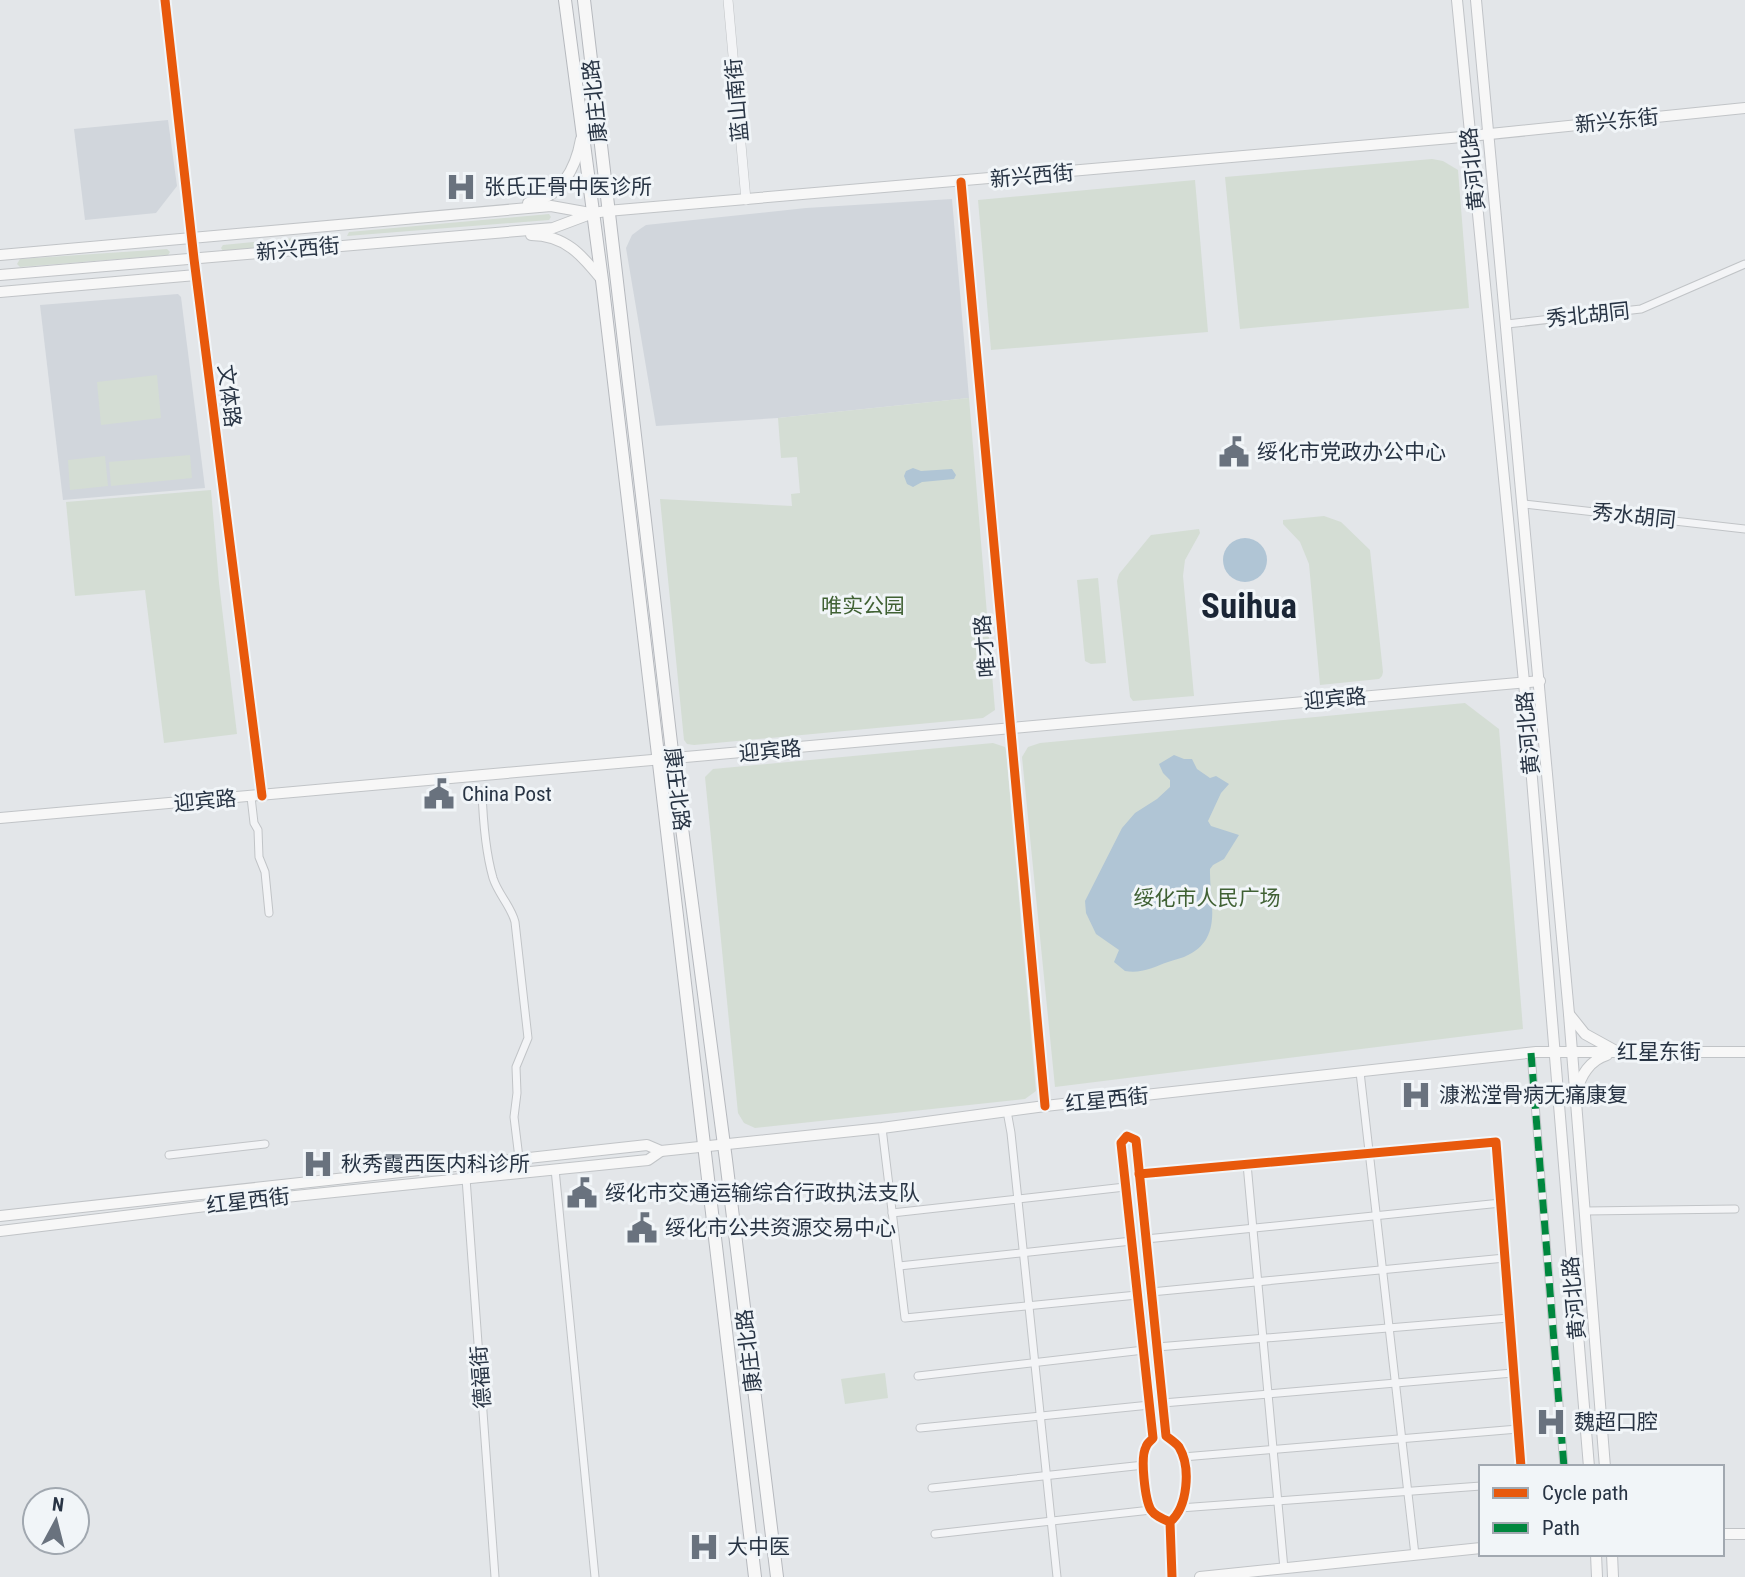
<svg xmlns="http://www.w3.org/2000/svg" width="1745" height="1577" font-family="'Roboto Condensed','Noto Sans SC',sans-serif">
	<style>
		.built { fill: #d1d6dc }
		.green { fill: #d4ddd4 }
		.water { fill: #b0c5d5 }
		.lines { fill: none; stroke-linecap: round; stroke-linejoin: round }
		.minor-casing { stroke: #c1c4c7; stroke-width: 9 }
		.tertiary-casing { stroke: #c1c4c7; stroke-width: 10 }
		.secondary-casing { stroke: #c1c4c7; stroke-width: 12 }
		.primary-casing { stroke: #c0c3c7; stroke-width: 12 }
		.trunk-casing { stroke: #b6b9be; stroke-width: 14 }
		.minor { stroke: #f3f4f6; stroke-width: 7 }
		.tertiary { stroke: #f3f4f6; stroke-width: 9 }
		.secondary { stroke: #f7f7f7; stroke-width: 10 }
		.primary { stroke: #f7f7f7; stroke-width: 10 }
		.trunk { stroke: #f7f7f7; stroke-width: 12 }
		.quiet { stroke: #00873e; stroke-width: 7; stroke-dasharray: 14 7; stroke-linecap: butt }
		.cycleway-casing { stroke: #f1f5f8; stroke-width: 13 }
		.cycleway { stroke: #e8590c; stroke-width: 9 }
		.labels { text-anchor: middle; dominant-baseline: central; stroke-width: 6; stroke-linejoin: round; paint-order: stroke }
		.street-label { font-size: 21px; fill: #283444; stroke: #f1f5f8 }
		.poi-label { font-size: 21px; fill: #283444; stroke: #f1f5f8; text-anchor: start }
		.park-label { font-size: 21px; fill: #406134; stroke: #f1f5f8 }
		.town-label { font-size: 35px; font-weight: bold; fill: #1a2535; stroke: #f1f5f8 }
	</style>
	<rect width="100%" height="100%" fill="#e3e6e9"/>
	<g class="built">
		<polygon points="168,120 177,186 156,213 85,220 74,129"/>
		<polygon points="952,199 969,398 778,418 656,426 626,248 632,235 640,229 646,225 806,208"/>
		<polygon points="178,294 181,297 205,488 63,500 40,305"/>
	</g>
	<g class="green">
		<polygon points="1432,159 1443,161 1458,170 1469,308 1240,329 1225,177"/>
		<polygon points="1195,180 1208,332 991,350 978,200"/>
		<polygon points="549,214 551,217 549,220 347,236 349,232"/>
		<polygon points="327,235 330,236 328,240 223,251 221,248 223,245"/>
		<polygon points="167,249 170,252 168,255 20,267 17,264 20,259"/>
		<polygon points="157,375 161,418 101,425 97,382"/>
		<polygon points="969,398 995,710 983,718 694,745 687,744 684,740 660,499 792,506 791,494 800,493 797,457 781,458 778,418"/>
		<polygon points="190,455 192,478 111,486 109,462"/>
		<polygon points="105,456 108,486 70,490 68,460"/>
		<polygon points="211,490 219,583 237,734 164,743 145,590 75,596 66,502"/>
		<polygon points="1324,516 1341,522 1370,550 1383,672 1382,676 1379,679 1320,685 1309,564 1300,542 1283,524 1283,520"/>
		<polygon points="1199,529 1200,533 1185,560 1183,576 1194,696 1133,701 1130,697 1117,581 1119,574 1151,535"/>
		<polygon points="1098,578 1106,663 1091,664 1085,661 1077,580"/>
		<polygon points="1465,703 1499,729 1523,1029 1055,1087 1022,757 1028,747 1040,743"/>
		<polygon points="993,743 1005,747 1006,751 1036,1091 1025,1099 755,1128 744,1123 738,1113 705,777 713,769"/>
		<polygon points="885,1373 888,1398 845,1404 841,1379"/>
	</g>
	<g class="water">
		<polygon points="913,468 921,471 952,469 956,475 954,479 922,482 913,487 907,484 904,476 906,471"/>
		<circle cx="1245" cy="560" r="22"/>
		<path d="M1174 755 1184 759H1192L1197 769 1210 778 1216 776 1229 784 1221 793 1208 821 1211 826 1239 835 1224 859 1213 865 1210 869C1209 902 1225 940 1184 957 1179 959 1173 960 1168 962 1154 967 1141 974 1125 971L1114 962 1119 950 1096 934 1086 913 1085 901 1122 828 1135 813 1157 799 1170 787V780L1163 773 1159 764Z"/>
	</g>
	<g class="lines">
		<g class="minor-casing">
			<g id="minor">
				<polyline points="1507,324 1641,309 1745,264"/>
				<polyline points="1524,504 1745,529"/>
				<path d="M482 791C483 820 485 850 493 878 498 894 511 906 515 922L528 1038 516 1067 517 1093 514 1117 519 1158"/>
				<polyline points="251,797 254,823 258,830 259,857 265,872 269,913"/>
				<polyline points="1531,1053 1564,1467"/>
				<polyline points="1360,1072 1415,1555"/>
				<polyline points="1007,1111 1011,1133 1057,1577"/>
				<polyline points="882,1128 905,1318 1137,1295"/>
				<polyline points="169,1155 265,1144"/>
				<polyline points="1247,1164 1284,1569"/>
				<polyline points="555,1169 595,1577"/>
				<polyline points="1139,1174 1496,1142 1521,1467"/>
				<polyline points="466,1178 495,1577"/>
				<polyline points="1586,1211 1735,1209"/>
				<polyline points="892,1213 1125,1187"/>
				<polyline points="1146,1239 1501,1203"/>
				<polyline points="899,1266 1132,1241"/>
				<polyline points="1151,1292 1505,1258"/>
				<polyline points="1157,1347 1509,1318"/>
				<polyline points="918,1376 1144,1350"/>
				<polyline points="1163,1403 1513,1373"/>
				<polyline points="920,1428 1150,1405"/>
				<polyline points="1183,1457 1518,1429"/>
				<polyline points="932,1488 1144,1465"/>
				<polyline points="1180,1508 1481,1486"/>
				<path d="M1170 1522C1163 1519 1155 1516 1151 1510 1145 1500 1140 1457 1146 1447 1147 1443 1151 1441 1153 1438L1121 1143 1127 1136 1136 1140 1166 1436C1170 1439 1176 1443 1179 1447 1191 1467 1188 1507 1170 1522L1172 1577"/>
				<polyline points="935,1534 1151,1510"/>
			</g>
		</g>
		<g class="tertiary-casing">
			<g id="tertiary">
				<polyline points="165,0 194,259 262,796"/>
				<polyline points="728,0 746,200"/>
				<polyline points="961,182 1045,1106"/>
			</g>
		</g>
		<g class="secondary-casing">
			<g id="secondary">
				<path d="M528 203C560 199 576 168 581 139"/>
				<path d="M531 235C565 235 582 255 602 280"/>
				<polyline points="0,255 551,206 590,213"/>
				<polyline points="0,275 553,228 593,213 607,211 1451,138 1745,108"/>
				<polyline points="0,292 196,275"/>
				<polyline points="0,818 1540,681"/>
				<polyline points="1569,1014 1585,1034 1614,1050"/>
				<path d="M1577 1092C1580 1076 1590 1060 1607 1055"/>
				<polyline points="661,1151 882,1128 1045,1106 1536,1052 1745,1052"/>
				<polyline points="0,1216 647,1145 661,1151 648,1160 256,1200 0,1231"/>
				<polyline points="1722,1534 1745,1534"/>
				<polyline points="1200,1577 1481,1548"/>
			</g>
		</g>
		<g class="primary-casing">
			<g id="primary">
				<polyline points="1457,0 1524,682 1589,1467"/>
				<polyline points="1476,0 1569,1014 1605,1467"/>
				<polyline points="1596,1554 1597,1577"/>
				<polyline points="1612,1554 1613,1577"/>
			</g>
		</g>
		<g class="trunk-casing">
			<g id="trunk">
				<polyline points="565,0 602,280 755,1577"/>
				<polyline points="584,0 673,760 726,1160 777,1577"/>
			</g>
		</g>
		<use href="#minor" class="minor"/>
		<use href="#tertiary" class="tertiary"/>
		<use href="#secondary" class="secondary"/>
		<use href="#primary" class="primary"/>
		<use href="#trunk" class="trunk"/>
		<polyline class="quiet" points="1531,1053 1564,1467"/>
		<g class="cycleway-casing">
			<g id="cycleway">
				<polyline points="165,0 194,259 262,796"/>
				<polyline points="961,182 1045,1106"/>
				<polyline points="1139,1174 1496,1142 1521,1467"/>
				<path d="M1170 1522C1163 1519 1155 1516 1151 1510 1145 1500 1140 1457 1146 1447 1147 1443 1151 1441 1153 1438L1121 1143 1127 1136 1136 1140 1166 1436C1170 1439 1176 1443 1179 1447 1191 1467 1188 1507 1170 1522L1172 1577"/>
			</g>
		</g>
		<use href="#cycleway" class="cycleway"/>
	</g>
	<defs>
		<g id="hospital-bare" transform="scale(2.415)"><path d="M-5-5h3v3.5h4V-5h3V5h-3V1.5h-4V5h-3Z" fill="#69727e" stroke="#f1f5f8" stroke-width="2.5" paint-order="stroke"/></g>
		<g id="civic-bare" transform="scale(2.415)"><path d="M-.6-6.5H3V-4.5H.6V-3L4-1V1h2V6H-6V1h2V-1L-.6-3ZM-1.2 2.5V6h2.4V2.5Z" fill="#69727e" stroke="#f1f5f8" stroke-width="2.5" paint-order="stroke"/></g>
	</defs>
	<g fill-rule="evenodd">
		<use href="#hospital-bare" x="461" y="187"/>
		<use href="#civic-bare" x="1234" y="452"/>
		<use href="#civic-bare" x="439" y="794"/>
		<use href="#hospital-bare" x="1416" y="1095"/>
		<use href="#hospital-bare" x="318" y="1164"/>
		<use href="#civic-bare" x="582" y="1193"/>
		<use href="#civic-bare" x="642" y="1228"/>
		<use href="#hospital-bare" x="1551" y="1422"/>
		<use href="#hospital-bare" x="704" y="1547"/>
	</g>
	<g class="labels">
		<g class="street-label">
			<text transform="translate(737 100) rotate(-95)">蓝山南街</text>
			<text transform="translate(595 101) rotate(-96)">康庄北路</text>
			<text transform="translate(1617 121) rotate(-6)">新兴东街</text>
			<text transform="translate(1473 169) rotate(-96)">黄河北路</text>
			<text transform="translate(1032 176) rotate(-5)">新兴西街</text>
			<text transform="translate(298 249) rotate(-5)">新兴西街</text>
			<text transform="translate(1588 315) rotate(-6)">秀北胡同</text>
			<text transform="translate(229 396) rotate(83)">文体路</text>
			<text transform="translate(1634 516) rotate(6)">秀水胡同</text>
			<text transform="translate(985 646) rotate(-95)">唯才路</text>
			<text transform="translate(1335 699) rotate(-5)">迎宾路</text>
			<text transform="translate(1528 733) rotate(-95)">黄河北路</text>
			<text transform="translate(770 751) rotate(-5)">迎宾路</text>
			<text transform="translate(677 789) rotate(83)">康庄北路</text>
			<text transform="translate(205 801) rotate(-5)">迎宾路</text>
			<text x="1659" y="1052">红星东街</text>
			<text transform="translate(1107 1100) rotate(-6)">红星西街</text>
			<text transform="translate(248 1201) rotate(-7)">红星西街</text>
			<text transform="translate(1574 1298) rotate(-95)">黄河北路</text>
			<text transform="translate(749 1351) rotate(-97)">康庄北路</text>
			<text transform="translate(481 1377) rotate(-94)">德福街</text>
		</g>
		<g class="poi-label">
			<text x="484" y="187">张氏正骨中医诊所</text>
			<text x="1257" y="452">绥化市党政办公中心</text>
			<text x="462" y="794">China Post</text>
			<text x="1439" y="1095">漮淞漟骨病无痛康复</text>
			<text x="341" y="1164">秋秀霞西医内科诊所</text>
			<text x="605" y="1193">绥化市交通运输综合行政执法支队</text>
			<text x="665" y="1228">绥化市公共资源交易中心</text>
			<text x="1574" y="1422">魏超口腔</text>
			<text x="727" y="1547">大中医</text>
		</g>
		<g class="park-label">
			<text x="863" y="606">唯实公园</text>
			<text x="1207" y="898">绥化市人民广场</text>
		</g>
		<g class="town-label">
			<text x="1249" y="606">Suihua</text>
		</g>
	</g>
	<rect x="1479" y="1465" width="245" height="91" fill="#f1f5f8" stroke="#a1a8b0" stroke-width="2"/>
	<rect x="1493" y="1488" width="35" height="10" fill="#e8590c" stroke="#a1a8b0" stroke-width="2"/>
	<text x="1542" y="1500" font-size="21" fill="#283444">Cycle path</text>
	<rect x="1493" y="1523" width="35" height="10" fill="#00873e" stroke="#a1a8b0" stroke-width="2"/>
	<text x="1542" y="1535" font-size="21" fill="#283444">Path</text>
	<g transform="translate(56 1521) rotate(7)"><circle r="33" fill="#f1f5f8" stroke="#a1a8b0" stroke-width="2"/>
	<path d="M0-5L12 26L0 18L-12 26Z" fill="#69727e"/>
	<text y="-10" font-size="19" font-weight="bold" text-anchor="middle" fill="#283444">N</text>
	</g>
</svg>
